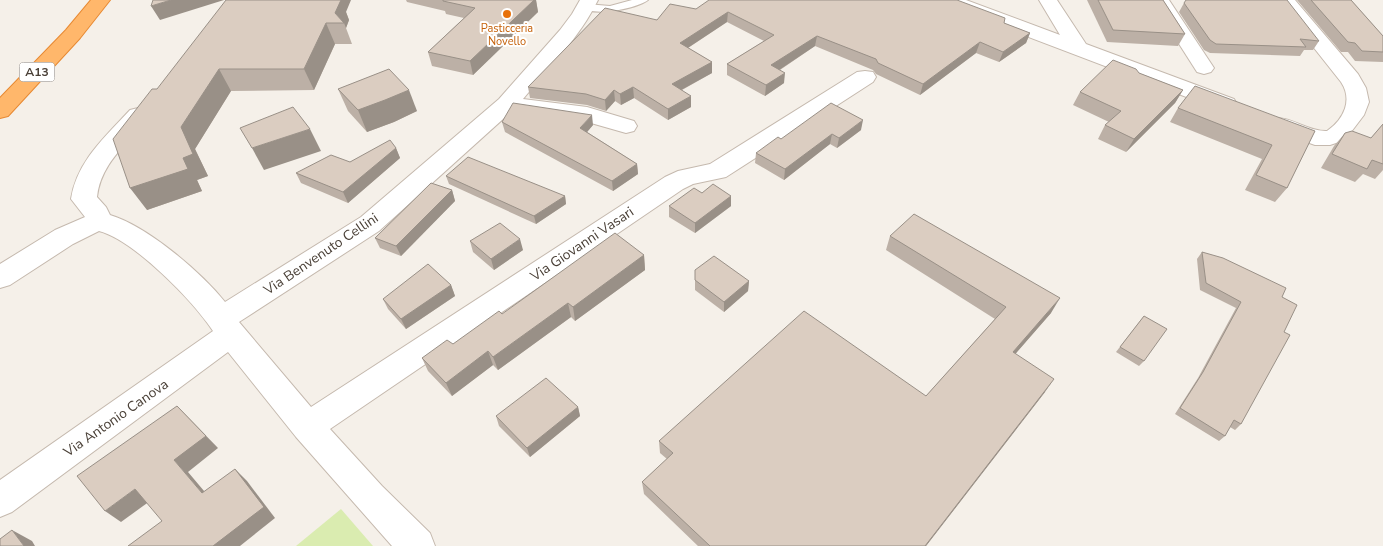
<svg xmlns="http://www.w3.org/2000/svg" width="1383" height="546" font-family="'Nunito Sans',sans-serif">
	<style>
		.green { fill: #daecb0 }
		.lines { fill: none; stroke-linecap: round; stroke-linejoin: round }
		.service-casing { stroke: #c5b9ae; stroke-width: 2 }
		.minor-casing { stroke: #c5b9ae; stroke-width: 2 }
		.motorway-casing { stroke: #e78932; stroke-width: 2 }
		.service { fill: #fff; fill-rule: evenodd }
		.minor { fill: #fff; fill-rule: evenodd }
		.motorway { fill: #ffb76b; fill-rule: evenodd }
		.wall { fill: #bcb0a6 }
		.shaded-wall { fill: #999087 }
		.building { fill: #dbcdc1; stroke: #999087 }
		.food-dot { fill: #e8710a; stroke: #fff; stroke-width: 2 }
		.labels { text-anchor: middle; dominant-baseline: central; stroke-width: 4; stroke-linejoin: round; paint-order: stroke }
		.far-food-label { font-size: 11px; fill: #c56008; stroke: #fff }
		.shield { fill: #fff; stroke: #807973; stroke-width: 1 }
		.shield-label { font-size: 12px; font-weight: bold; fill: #4a4037 }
		.street-label { font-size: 14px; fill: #4a4037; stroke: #fff }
	</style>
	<rect width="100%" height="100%" fill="#f5f0e9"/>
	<polygon class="green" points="341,509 373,546 296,546"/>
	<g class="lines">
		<g class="service-casing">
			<path id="service" d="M632 0H648C636 9 593 17 581 7L586 4 610 6Z"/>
		</g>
		<g class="minor-casing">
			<g id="minor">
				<path d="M580 0H598C580 37 549 68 523 99L587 107 634 121 637 126 634 131 626 133 584 121 512 111 379 231 239 322 311 407 665 177 678 171 710 164 857 72 865 71 873 72 876 77 873 82 726 177 693 184 683 189 330 429 382 486 430 533 435 546H392L296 437 228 352 12 512 0 517V480L213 331C193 301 134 240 99 231L73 244 10 285 0 288V264L55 230 85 217 71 199C77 161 105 137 130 110L138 108 146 110 149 115C130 143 101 161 97 197L106 207 110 215C147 226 201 272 225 302L361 217 499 99 560 30 572 14Z"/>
				<polygon points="940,0 966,0 1060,35 1039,0 1057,0 1086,44 1234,99 1237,104 1234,109 1226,111 1218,109 942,4"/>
				<polygon points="1151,0 1169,0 1214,68 1211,72 1204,74 1197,72"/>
				<path d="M1276 0H1295L1358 74 1366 88 1369 102 1364 115 1345 140 1330 145H1315L1270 129 1267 124 1270 119C1290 114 1306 132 1327 131 1344 119 1353 100 1341 82Z"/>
			</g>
		</g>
		<g class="motorway-casing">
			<polygon id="motorway" points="91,0 110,0 80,38 8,116 0,118 0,98 66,30"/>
		</g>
		<use href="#service" class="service"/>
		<use href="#minor" class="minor"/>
		<use href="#motorway" class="motorway"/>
	</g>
	<g class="wall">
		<polygon points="406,0 536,0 538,12 473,75 432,66 428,52 464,18 446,14 445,11 407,2"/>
		<polygon points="1087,0 1163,0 1185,34 1178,46 1107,42"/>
		<polygon points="1297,0 1351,0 1383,36 1383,62 1355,61 1348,52 1341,52"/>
		<polygon points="1184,3 1319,41 1313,50 1304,50 1300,56 1210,53 1204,50 1179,12"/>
		<polygon points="696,9 1004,23 1030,33 1026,43 999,62 976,53 920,95 876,74 873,70 815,46 780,70 784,83 765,96 727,75 727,64 764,41 727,22 688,48 712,62 712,73 682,90 691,107 668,120 634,98 621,105 615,101 606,111 587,105 530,98 528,87 657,20"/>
		<polygon points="346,12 349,20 346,28 352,44 335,44 314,90 231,91 195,149 208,176 197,180 202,191 147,210 157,89"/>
		<polygon points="1139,73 1183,90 1175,103 1126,152 1098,139 1105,125 1109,122 1073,105 1080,92"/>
		<polygon points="338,89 417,111 394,122 367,132 348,111"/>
		<polygon points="1178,108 1315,131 1287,188 1275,202 1245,190 1262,159 1170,122"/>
		<polygon points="502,122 593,125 587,132 637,164 638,174 613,191 505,132"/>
		<polygon points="1383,124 1383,170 1375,179 1363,174 1355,182 1321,168 1334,146 1345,133 1371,138"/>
		<polygon points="861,130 837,148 830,144 784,180 755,163 756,153 781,139"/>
		<polygon points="396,148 400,158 348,203 301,183 296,173 350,162"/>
		<polygon points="446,176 565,196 566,204 536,224 449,184"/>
		<polygon points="452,190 455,201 401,256 380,248 375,238"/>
		<polygon points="702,193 731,196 731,206 695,233 669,217 669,206"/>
		<polygon points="890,236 1051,313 1015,354 1045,392 926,546 698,546 644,494 642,482 667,459 660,453 659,441 926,396 995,319 886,250"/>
		<polygon points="470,241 523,250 494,270 473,252"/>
		<polygon points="1202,252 1282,297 1284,332 1241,424 1235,430 1230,427 1225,436 1219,441 1175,414 1198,378 1236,308 1200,290 1197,259"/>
		<polygon points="644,255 645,270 575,321 571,317 498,370 493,365 452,396 428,371 422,358 453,344 502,314"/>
		<polygon points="695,270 749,281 748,291 724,312 695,290"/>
		<polygon points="451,285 455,296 406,329 388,309 383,299"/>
		<polygon points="1144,316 1144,361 1139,366 1116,352"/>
		<polygon points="578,407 580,416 530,457 499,426 496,416"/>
	</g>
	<g class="shaded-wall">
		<polygon points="171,0 224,0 160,20 151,6"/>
		<polygon points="333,0 351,0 346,12 349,20 346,28 344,23 335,13"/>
		<polygon points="534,0 536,0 538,12 473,75 470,61"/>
		<polygon points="728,12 727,22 680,53 680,43"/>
		<polygon points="326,23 335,44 314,90 304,69"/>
		<polygon points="1030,33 1026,43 999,62 1003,52"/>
		<polygon points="817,36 815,46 770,76 771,65"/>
		<polygon points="980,42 976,53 920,95 923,84"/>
		<polygon points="712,62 712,73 672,95 672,84"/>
		<polygon points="219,69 231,91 195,149 208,176 197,180 202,191 147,210 130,188 183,158 181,127"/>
		<polygon points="785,73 784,83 765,96 766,85"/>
		<polygon points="633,87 634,98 621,105 620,94"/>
		<polygon points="409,90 417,111 394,122 367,132 358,110"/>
		<polygon points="614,90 615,101 606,111 605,100"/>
		<polygon points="1183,90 1175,103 1126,152 1134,139"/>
		<polygon points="691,96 691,107 668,120 668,109"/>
		<polygon points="592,115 593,125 582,138 580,128"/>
		<polygon points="863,120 861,130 837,148 839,138"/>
		<polygon points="310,129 321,151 264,170 252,148"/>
		<polygon points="832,134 830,144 784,180 785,169"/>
		<polygon points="396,148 400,158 348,203 343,192"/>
		<polygon points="637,164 638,174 613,191 612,181"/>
		<polygon points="452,190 455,201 401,256 396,246"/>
		<polygon points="565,196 566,204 536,224 534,216"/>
		<polygon points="731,196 731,206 695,233 695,223"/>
		<polygon points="520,239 523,250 494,270 491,259"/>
		<polygon points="644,255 645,270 575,321 573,307"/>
		<polygon points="749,281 748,291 724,312 724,302"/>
		<polygon points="451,285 455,296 406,329 401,319"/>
		<polygon points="1060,298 1051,313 1005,366 1013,352"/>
		<polygon points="568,303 571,317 498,370 493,357"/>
		<polygon points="488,351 493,365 452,396 446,383"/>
		<polygon points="1054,379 1045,392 926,546 925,546"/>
		<polygon points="177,406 218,448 188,472 215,504 202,493 174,460"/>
		<polygon points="578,407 580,416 530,457 527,448"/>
		<polygon points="235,469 247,481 275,518 240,546 213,546"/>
		<polygon points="135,489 150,501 121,522 105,511"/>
		<polygon points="12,530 32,541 35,546 24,546"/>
	</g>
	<g class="building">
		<polygon points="153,0 171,0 151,6"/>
		<polygon points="226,0 341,0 335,13 344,23 326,23 304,69 219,69 181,127 193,154 183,158 188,169 130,188 113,139 152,89 157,89"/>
		<polygon points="443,0 534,0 470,61 428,52 475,8 443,1"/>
		<polygon points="709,0 957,0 1005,18 1004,23 1030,33 1003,52 980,42 923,84 878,63 876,59 817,36 771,65 785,73 766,85 727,64 774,35 728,12 680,43 712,62 672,84 691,96 668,109 633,87 620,94 614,90 605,100 586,94 528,87 605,8 657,20 670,4 696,9"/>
		<polygon points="1098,0 1163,0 1185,34 1113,30"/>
		<polygon points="1186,0 1287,0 1319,41 1300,39 1306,47 1216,44 1210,40 1184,3"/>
		<polygon points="1311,0 1351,0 1383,36 1383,52 1362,51 1355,43 1348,42"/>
		<polygon points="1113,60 1136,69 1139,73 1183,90 1134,139 1105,125 1121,111 1080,92"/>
		<polygon points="389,69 409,90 385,100 358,110 338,89"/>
		<polygon points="1195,86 1315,131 1287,188 1256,175 1272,145 1178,108"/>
		<polygon points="513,103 592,115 580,128 637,164 612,181 502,122"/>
		<polygon points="831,103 863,120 839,138 832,134 785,169 756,153 778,137 781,139"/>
		<polygon points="293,107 310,129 252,148 240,128"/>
		<polygon points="1383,124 1383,164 1372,160 1367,169 1332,154 1345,133 1352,131 1371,138"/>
		<polygon points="390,140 396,148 343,192 296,173 331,155 350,162"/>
		<polygon points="468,157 565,196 534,216 446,176"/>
		<polygon points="431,183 452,190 396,246 375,238"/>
		<polygon points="713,184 731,196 695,223 669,206 694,188 702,193"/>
		<polygon points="914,214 1060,298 1013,352 1054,379 925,546 710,546 642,482 673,453 659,441 804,311 926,396 1006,307 890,236"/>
		<polygon points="500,223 520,239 491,259 470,241"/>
		<polygon points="615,233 644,255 573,307 568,303 493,357 488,351 446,383 422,358 447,340 453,344 499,311 502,314"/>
		<polygon points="1202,252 1223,258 1286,288 1282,297 1297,305 1284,332 1290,335 1241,424 1234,420 1225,436 1180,408 1203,372 1241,302 1206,283"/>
		<polygon points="714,256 749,281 724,302 695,280 695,270"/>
		<polygon points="428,264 451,285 401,319 383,299"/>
		<polygon points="1144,316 1167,329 1144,361 1120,347"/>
		<polygon points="546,378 578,407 527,448 496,416"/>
		<polygon points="177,406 206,436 174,460 202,493 235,469 264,507 213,546 128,546 162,521 135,489 105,511 77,476"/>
		<polygon points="12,530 24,546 0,546 0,539"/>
	</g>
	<circle class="food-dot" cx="507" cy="14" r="5"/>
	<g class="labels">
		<g class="far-food-label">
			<text x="507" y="28">Pasticceria<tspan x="507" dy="13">Novello</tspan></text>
		</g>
		<rect class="shield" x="19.5" y="62.5" width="35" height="19" rx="4"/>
		<g class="shield-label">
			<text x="37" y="72">A13</text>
		</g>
		<g class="street-label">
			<text transform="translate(582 244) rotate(-34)">Via Giovanni Vasari</text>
			<text transform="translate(321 254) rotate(-34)">Via Benvenuto Cellini</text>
			<text transform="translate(116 418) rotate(-35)">Via Antonio Canova</text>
		</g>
	</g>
</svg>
